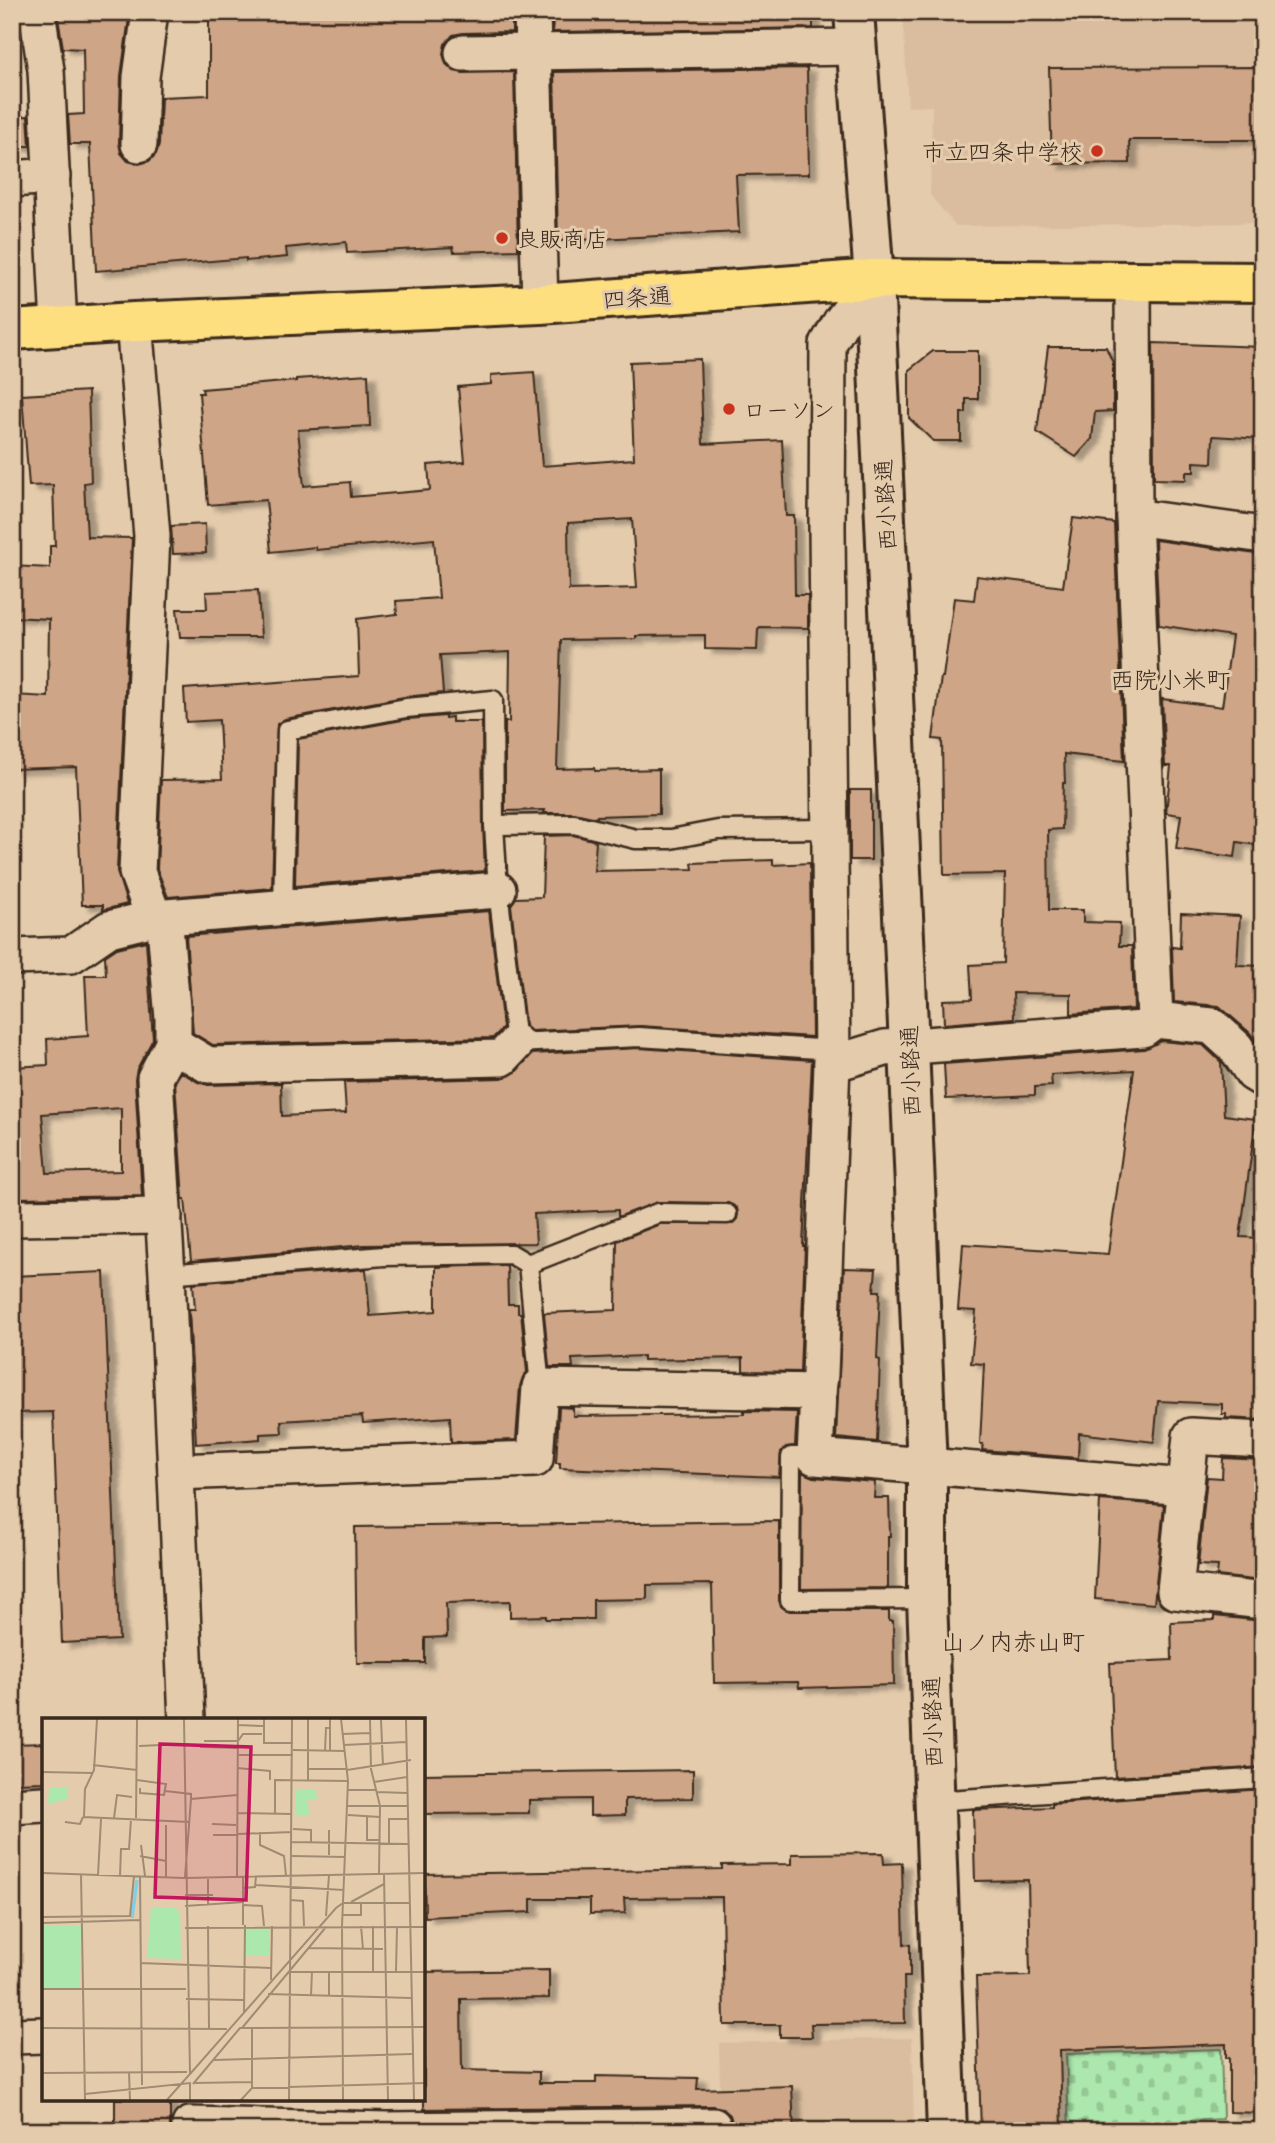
<svg xmlns="http://www.w3.org/2000/svg" width="1275" height="2143" font-family="Delius,'Klee One',sans-serif">
	<style>
		.built { fill: #dabd9e }
		.cemetery { fill: url(#cemetery-stones); stroke: #748966; stroke-width: 2 }
		.building { fill: #cea586; stroke: #3b2a1e; stroke-width: 2; fill-rule: evenodd; filter: url(#shadow) }
		.lines { fill: none; stroke-linecap: round; stroke-linejoin: round }
		.lane-casing { stroke: #3b2a1e; stroke-width: 23 }
		.street-casing { stroke: #3b2a1e; stroke-width: 40 }
		.secondary-casing { stroke: #3b2a1e; stroke-width: 44 }
		.primary-casing { stroke: #3b2a1e; stroke-width: 44 }
		.lane { stroke: #e4cbac; stroke-width: 18 }
		.street { stroke: #e4cbac; stroke-width: 35 }
		.secondary { stroke: #e4cbac; stroke-width: 38 }
		.primary { stroke: #fedf80; stroke-width: 38 }
		.poi-dot { fill: #c8321e; stroke: #e4cbac; stroke-width: 2.5 }
		.labels { text-anchor: middle; dominant-baseline: central; stroke-width: 6; stroke-linejoin: round; paint-order: stroke }
		.poi-label { font-size: 23px; fill: #3b2a1e; stroke: #e4cbac; text-anchor: start }
		.street-label { font-size: 23px; fill: #3b2a1e; stroke: #e4cbac }
		.neighbourhood-label { font-size: 24px; fill: #3b2a1e; stroke: #e4cbac }
		.inset-river { fill: none; stroke: #83cee3; stroke-width: 3.5 }
		.inset-road { fill: none; stroke: #a08b73; stroke-width: 2 }
		.view { fill: #c2185b; fill-opacity: 0.15; stroke: #c2185b; stroke-width: 3.5 }
		.inset-edge { fill: none; stroke: #3b2a1e; stroke-width: 3.5 }
	</style>
	<defs>
		<pattern id="cemetery-stones" width="16" height="16" patternUnits="userSpaceOnUse" patternTransform="scale(1.75)"><rect width="16" height="16" fill="#ace8ad"/><path d="M2 7V4a2 2 0 0 1 4 0v3zM10 15v-3a2 2 0 0 1 4 0v3z" fill="#95c794"/></pattern>
		<filter id="shadow"><feDropShadow dx="8" dy="4.5" stdDeviation="2" flood-color="#0004"/></filter>
	</defs>
	<rect width="100%" height="100%" fill="#e4cbac"/>
	<filter id="ink" filterUnits="userSpaceOnUse"><feTurbulence type="fractalNoise" baseFrequency=".0143" numOctaves="2"/><feDisplacementMap in="SourceGraphic" scale="14" xChannelSelector="R" yChannelSelector="G"/><feConvolveMatrix kernelMatrix="1 2 1 2 8 2 1 2 1" color-interpolation-filters="sRGB"/></filter>
	<g filter="url(#ink)">
		<g class="built">
			<polygon points="903,12 1263,12 1263,223 956,226 930,195 932,106 908,107"/>
			<polygon points="912,2038 914,2131 717,2131 720,2089 719,2043"/>
		</g>
		<polygon class="cemetery" points="1221,2049 1223,2119 1184,2121 1184,2131 1069,2131 1066,2054"/>
		<g class="building">
			<polygon points="57,12 80,12 129,18 121,76 119,143 121,153 128,161 139,164 149,161 156,154 159,145 161,97 209,95 209,12 512,12 512,32 463,33 453,35 445,44 443,54 446,64 454,71 463,73 514,72 518,250 454,252 453,247 347,253 346,242 286,248 287,257 246,261 246,258 96,271 90,144 70,144 68,115 84,114 83,49 63,48"/>
			<polygon points="552,12 813,12 813,28 553,32"/>
			<polygon points="1263,67 1263,140 1129,140 1130,163 1052,164 1049,68"/>
			<polygon points="807,68 809,174 736,175 739,232 558,241 554,72"/>
			<polygon points="28,116 30,146 12,146 12,117"/>
			<polygon points="1153,343 1263,347 1263,439 1213,436 1212,463 1194,462 1194,472 1186,472 1186,480 1154,479"/>
			<polygon points="1048,347 1106,347 1113,363 1113,411 1095,412 1092,439 1076,457 1037,432"/>
			<polygon points="933,351 978,351 978,399 966,399 966,413 961,413 961,441 933,441 909,418 909,370"/>
			<path d="M700 359 703 444 782 440 786 516H794L795 595H808V628L760 627 758 629 757 650 705 649V635L636 636V639L561 640 557 769 594 768 595 771 659 769V814L597 816V818L574 813H544L545 810 505 811V722H509L510 652 440 655 443 693 404 697 285 719 277 724 272 888 168 897 157 869 161 780 222 779 219 720 186 722 184 689 359 676 357 619 397 614 396 601 439 598 434 539 316 550 315 547 271 552 266 500 208 505 199 393H203L202 389 296 381V379L368 374 370 426 298 430 304 486 350 482 351 497 430 490 428 465 465 462 458 387 491 384V375L534 372 542 466 634 459 630 362ZM632 519 637 588 569 590 568 523Z"/>
			<polygon points="88,391 91,482 84,483 87,537 132,538 117,871 127,904 103,910 103,905 82,905 76,767 12,769 14,695 48,697 49,619 12,617 12,566 50,568 50,546 55,546 53,485 29,486 22,395"/>
			<polygon points="1073,518 1114,523 1124,761 1064,754 1065,783 1063,783 1062,829 1048,830 1049,910 1083,910 1083,922 1120,923 1119,946 1132,946 1134,1009 1071,1014 1071,994 1013,993 1014,1018 944,1024 943,1000 972,999 970,965 1003,963 1005,874 944,875 942,740 933,739 941,677 943,677 954,598 974,600 977,576 1063,587"/>
			<polygon points="205,524 206,553 173,554 171,526"/>
			<polygon points="1155,540 1263,555 1263,826 1260,825 1257,845 1237,842 1235,857 1176,849 1181,815 1166,813 1171,766 1165,766 1162,699 1222,707 1232,636 1159,625"/>
			<polygon points="258,590 261,637 180,637 177,609 207,609 206,592"/>
			<polygon points="445,716 445,718 452,717 452,722 482,722 483,825 485,871 295,886 298,739 408,719"/>
			<rect x="850" y="790" width="21" height="70"/>
			<polygon points="573,835 596,841 594,871 693,869 692,863 773,860 773,865 810,863 812,1037 640,1026 531,1031 525,1026 511,905 516,898 542,897 544,836"/>
			<polygon points="489,911 503,1028 493,1038 213,1045 193,1033 186,936"/>
			<polygon points="1181,913 1240,916 1237,965 1263,966 1263,1052 1250,1033 1219,1006 1174,1002 1172,947 1180,948"/>
			<path d="M146 941 153 1039 137 1069 135 1079 142 1196 16 1198 15 1173H12V1067L48 1065 47 1039 88 1036 85 975H106L105 956 117 948ZM121 1108V1171L47 1173 42 1114Z"/>
			<polygon points="1161,1041 1203,1045 1221,1062 1224,1115 1256,1119 1240,1237 1263,1238 1263,1420 1226,1418 1226,1414 1222,1414 1222,1404 1158,1401 1154,1442 1079,1433 1078,1458 982,1450 983,1444 980,1444 984,1364 971,1363 976,1311 958,1310 963,1244 1108,1254 1134,1070 1051,1075 1052,1086 1035,1087 1035,1095 946,1099 944,1064 1144,1049"/>
			<polygon points="639,1048 812,1060 803,1246 805,1246 800,1372 743,1371 743,1358 643,1360 643,1356 572,1359 573,1367 549,1367 544,1313 616,1310 617,1241 660,1224 732,1224 737,1219 738,1213 737,1208 728,1203 658,1202 618,1217 618,1210 534,1214 536,1243 364,1245 191,1261 185,1199 183,1199 175,1082 181,1072 198,1082 208,1085 281,1083 282,1116 346,1113 344,1082 502,1078 516,1072 532,1054"/>
			<polygon points="507,1265 508,1304 518,1304 518,1313 521,1313 527,1372 523,1377 520,1386 516,1440 451,1442 450,1417 363,1423 362,1416 281,1421 282,1433 260,1434 260,1439 196,1444 189,1309 195,1309 193,1283 366,1269 370,1316 436,1311 436,1267"/>
			<polygon points="844,1268 876,1269 874,1291 880,1291 877,1359 880,1360 877,1442 836,1438"/>
			<polygon points="104,1272 119,1640 62,1643 53,1412 13,1413 12,1276"/>
			<polygon points="559,1407 573,1408 573,1416 744,1414 744,1411 797,1412 795,1446 786,1447 781,1452 779,1477 560,1468 560,1463 556,1463"/>
			<polygon points="1223,1458 1263,1460 1263,1581 1217,1576 1218,1566 1198,1565 1207,1477 1222,1478"/>
			<polygon points="802,1472 813,1477 875,1482 874,1498 889,1498 890,1536 888,1536 888,1588 801,1589"/>
			<polygon points="1100,1500 1164,1505 1154,1604 1095,1599"/>
			<polygon points="779,1521 779,1600 781,1606 790,1611 889,1611 889,1621 893,1621 894,1685 799,1688 798,1682 714,1683 712,1584 647,1585 647,1599 593,1600 593,1619 546,1619 546,1616 510,1617 510,1601 446,1603 447,1637 425,1638 425,1663 357,1663 355,1527"/>
			<polygon points="1214,1616 1263,1621 1263,1767 1115,1777 1110,1663 1172,1660 1171,1622 1214,1620"/>
			<polygon points="44,1743 44,1782 16,1783 16,1779 12,1779 12,1744"/>
			<polygon points="693,1770 693,1798 625,1799 625,1815 590,1816 590,1799 529,1800 529,1813 424,1814 424,1774"/>
			<polygon points="1263,1789 1263,2113 1229,2112 1229,2058 1226,2058 1226,2044 1060,2050 1062,2131 981,2131 976,1977 1030,1976 1028,1880 975,1881 973,1810 1052,1807 1052,1804"/>
			<polygon points="883,1853 884,1864 902,1863 904,1945 910,1944 910,1977 904,1977 905,2023 811,2024 812,2037 780,2037 780,2025 724,2025 722,1897 624,1898 625,1913 590,1914 590,1899 531,1899 531,1912 425,1917 424,1874 722,1869 722,1865 792,1864 792,1854"/>
			<polygon points="549,1970 549,1998 461,1999 462,2070 539,2072 539,2083 596,2083 596,2076 698,2078 697,2089 792,2086 794,2131 732,2131 733,2125 730,2115 722,2108 713,2106 424,2109 424,1972"/>
			<rect x="115" y="2099" width="55" height="32"/>
		</g>
		<g class="lines">
			<g class="lane-casing">
				<g id="lane">
					<polyline points="494,825 574,824 636,839 671,839 718,830 829,829"/>
					<polyline points="283,907 287,730 406,708 493,700 494,825 498,890 516,1043 639,1037 832,1050"/>
					<polyline points="167,1274 384,1256 511,1254 528,1264"/>
					<polyline points="540,1387 528,1264 658,1213 727,1214"/>
					<polyline points="815,1457 791,1457 790,1600 927,1599"/>
					<polyline points="934,1801 1263,1778"/>
				</g>
			</g>
			<g class="street-casing">
				<g id="street">
					<polyline points="37,12 46,70 59,327"/>
					<polyline points="532,12 540,304"/>
					<polyline points="463,53 856,47"/>
					<polyline points="139,144 141,77 150,12"/>
					<polyline points="12,179 52,176"/>
					<polyline points="1133,282 1134,517 1155,1020"/>
					<polyline points="134,322 152,536 137,872 154,918 165,926 173,1019 173,1044 155,1078 167,1274 187,1720"/>
					<polyline points="1134,517 1263,535"/>
					<polyline points="12,957 71,955 109,929 154,918 498,890"/>
					<polyline points="173,1044 208,1065 502,1058 516,1043"/>
					<polyline points="832,1064 885,1048 1143,1029 1155,1020 1212,1026 1236,1048 1253,1073 1263,1079"/>
					<polyline points="12,1218 164,1216"/>
					<polyline points="818,1392 815,1457 1186,1487"/>
					<polyline points="1263,1440 1191,1436 1175,1591 1263,1601"/>
					<polyline points="176,1472 535,1459 540,1387 818,1392 820,1374 832,1064 827,528 828,344 841,322 874,279"/>
					<polyline points="12,1806 44,1804"/>
					<polyline points="12,2036 44,2035"/>
					<polyline points="190,2125 387,2130 713,2126"/>
				</g>
			</g>
			<g class="secondary-casing">
				<polyline id="secondary" points="854,12 874,279 909,1047 927,1467 927,1599 947,2131"/>
			</g>
			<g class="primary-casing">
				<polyline id="primary" points="12,330 134,322 540,304 874,279 1263,282"/>
			</g>
			<use href="#lane" class="lane"/>
			<use href="#street" class="street"/>
			<use href="#secondary" class="secondary"/>
			<use href="#primary" class="primary"/>
		</g>
	</g>
	<g class="poi-dot">
		<circle cx="1097" cy="151" r="7"/>
		<circle cx="502" cy="238" r="7"/>
		<circle cx="729" cy="409" r="7"/>
	</g>
	<g class="labels">
		<g class="poi-label">
			<text x="1083" y="151" text-anchor="end">市立四条中学校</text>
			<text x="516" y="238">良販商店</text>
			<text x="743" y="409">ローソン</text>
		</g>
		<g class="street-label">
			<text transform="translate(637 297) rotate(-4)">四条通</text>
			<text transform="translate(885 505) rotate(-93)">西小路通</text>
			<text transform="translate(910 1071) rotate(-92)">西小路通</text>
			<text transform="translate(932 1722) rotate(-92)">西小路通</text>
		</g>
		<g class="neighbourhood-label">
			<text x="1170" y="679">西院小米町</text>
			<text x="1013" y="1641">山ノ内赤山町</text>
		</g>
	</g>
	<g transform="translate(42 1718)">
		<rect width="383" height="383" fill="#e4cbac"/>
		<path d="M7 70H26V81L6 86ZM253 71 274 72 275 81 266 82 267 98H253ZM109 189 134 190 138 195 139 241 105 240ZM0 207 39 208 38 270 0 269ZM204 209 228 210V238L204 237Z" fill="#ace8ad"/>
		<path class="inset-river" d="M90 200 95 162"/>
		<path class="inset-road" d="M55 1 52 52 43 71 42 99 147 104M222 1V25H251M288 1V33M299 1 306 63 300 208 301 383M300 1H384M328 1 329 51 338 88 337 156M364 1 372 383M339 2 341 48M196 7 221 8M300 16 328 15M162 23H196L201 16H220M302 27 364 24M97 28 141 26M158 29 196 30M251 32 302 33M283 33 284 10H288M196 37H251M51 47 95 52M195 50 228 53V62M266 51H305M305 52 369 42M0 54 51 55M95 62 124 66 122 77 98 75V70M266 62V1M332 64 365 59M306 72H334M123 73 149 76V81M335 74 365 75M306 88H365M195 95 250 96M233 96V62L306 63M306 97 338 99M325 99V122H338M72 100 75 77 90 79M94 100 95 1M23 104 38 106 41 99M170 106 194 107M251 111 269 112V125M218 114V127L242 138 244 158M171 117 250 114M250 124 366 126M347 126V101H366M99 127 103 158M287 137V112M98 138 124 143M250 138 303 139M0 155 142 160 384 155M39 156 43 383M342 156 346 383M56 157 59 101M78 158 79 131H87L89 101M98 158 100 367M124 159V107M143 159 149 81 195 77M195 159 196 1M201 159V207M214 167 302 172M201 170 213 169 214 158M143 177H171M249 182 261 183 262 208M309 184 342 166M202 187 220 188 222 208M143 188 202 184M166 188V159M301 197H319V185M284 198 287 157M0 199 88 198 92 158M0 205 98 202M166 208 167 311M319 208 321 231M331 208V254M143 210 384 209M267 230 341 231M98 245 229 250M354 253 355 209M248 254H384M229 262 230 208M0 271H144M226 276 369 280M269 278 270 253M287 278V254M144 281 202 282M202 295 203 207M0 310 185 311M200 310 284 209M210 310V370M172 342 370 336M87 354 88 383M0 355 145 354M148 356 294 190 301 185H367M152 365 210 364M151 366 198 310 384 309M43 376 148 365V383M124 383 148 356 142 1M198 383 210 370 384 365M247 383 250 1"/>
		<path class="view" d="M118 26 209 29 204 182 113 179Z"/>
		<rect width="383" height="383" class="inset-edge"/>
	</g>
	<rect width="1275" height="2143" fill="none" stroke="#e4cbac" stroke-width="42"/>
	<rect x="21" y="21" width="1233" height="2101" fill="none" stroke="#3b2a1e" stroke-width="2.5" filter="url(#ink)"/>
</svg>
